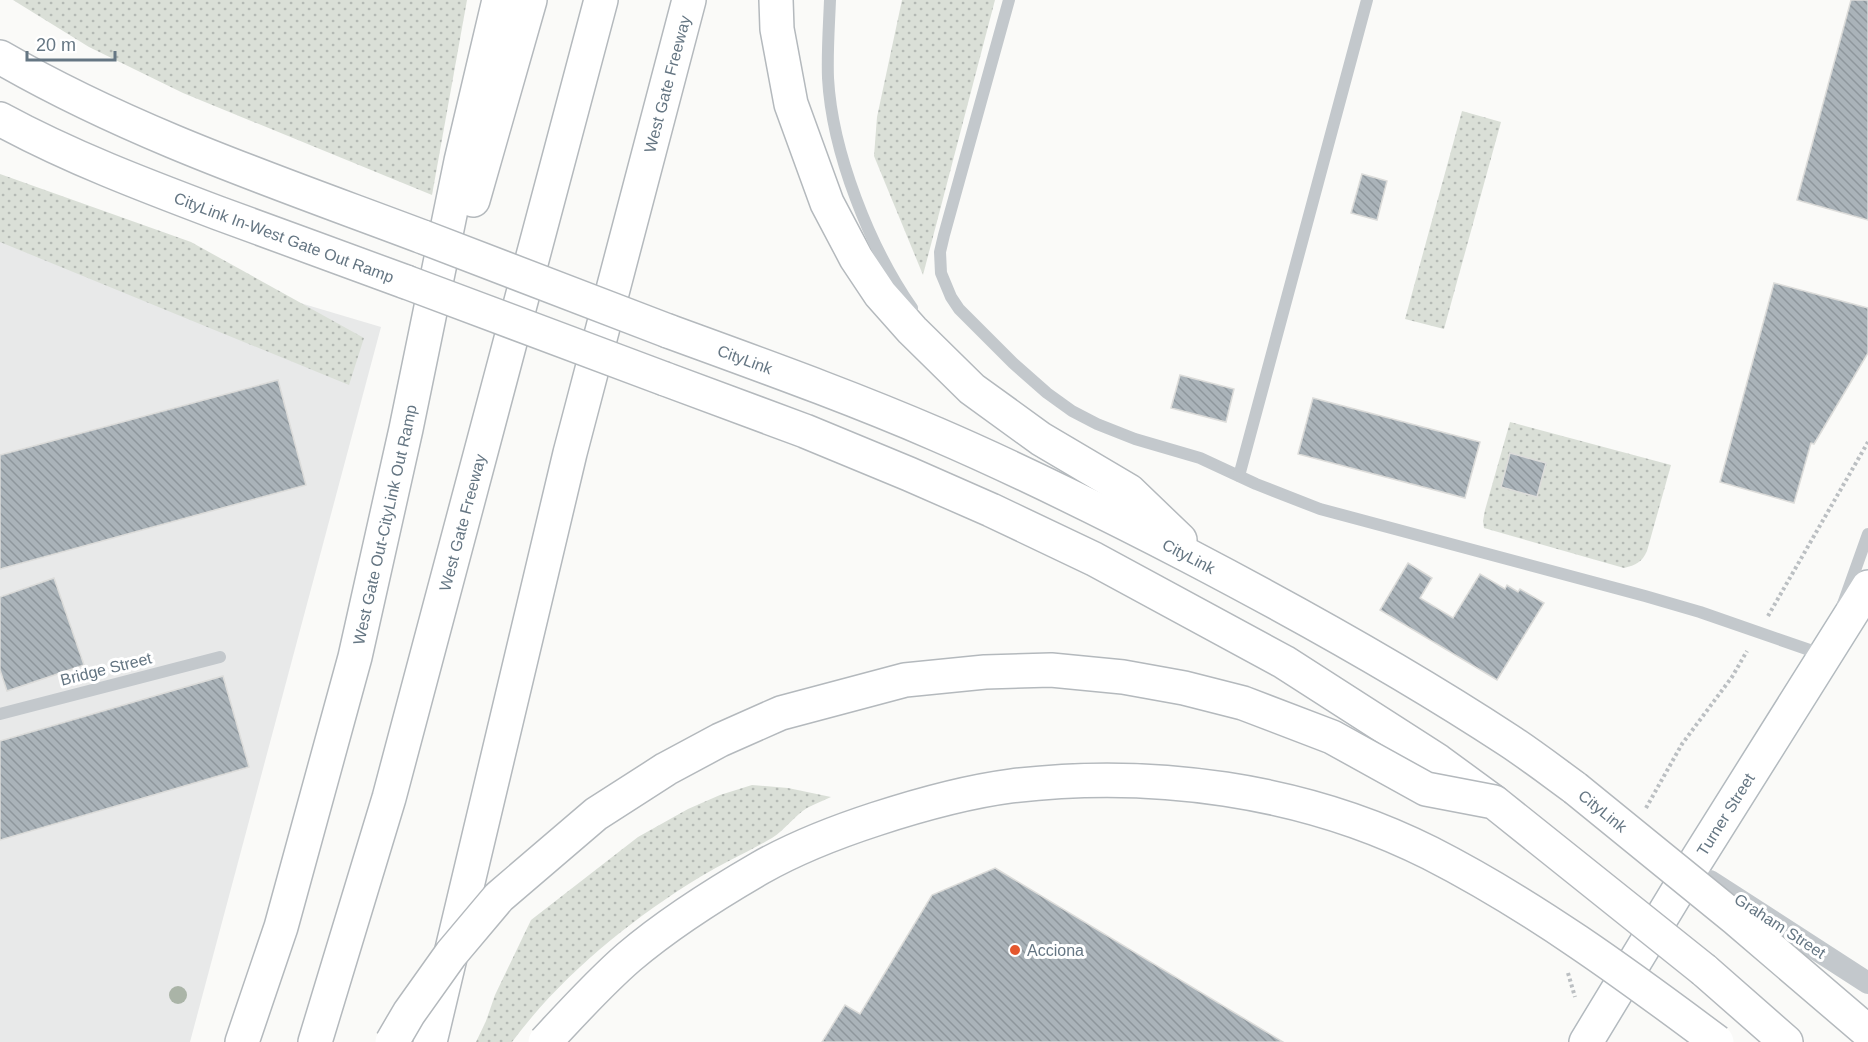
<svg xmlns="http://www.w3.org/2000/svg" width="1868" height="1042" font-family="Arial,sans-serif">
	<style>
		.built { fill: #e8e9e9 }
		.grass { fill: url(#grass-dots) }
		.building { fill: url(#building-back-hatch); stroke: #dcdcda; stroke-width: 1.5 }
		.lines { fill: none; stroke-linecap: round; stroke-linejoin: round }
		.secondary-casing { stroke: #b3babf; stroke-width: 36 }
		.highway-casing { stroke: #b4b9bd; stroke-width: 36 }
		.path { stroke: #bbbfc2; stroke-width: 4; stroke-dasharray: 3 3; stroke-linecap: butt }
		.lane { stroke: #c3c8cc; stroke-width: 12 }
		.street { stroke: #c3c8cc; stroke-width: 22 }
		.secondary { stroke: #fff; stroke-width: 33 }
		.highway { stroke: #fff; stroke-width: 33 }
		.highway-bridge-casing { stroke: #b4b9bd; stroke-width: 36; stroke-linecap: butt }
		.highway-bridge { stroke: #fff; stroke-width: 33 }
		.tree { fill: #aab4a7 }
		.poi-dot { fill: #e4572e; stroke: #fff; stroke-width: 2 }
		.labels { text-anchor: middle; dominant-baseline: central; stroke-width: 6; stroke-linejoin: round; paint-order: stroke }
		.street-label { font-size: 16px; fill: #657683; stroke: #fff }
		.poi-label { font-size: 16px; fill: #657683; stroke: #fff; text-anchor: start }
	</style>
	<defs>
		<pattern id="grass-dots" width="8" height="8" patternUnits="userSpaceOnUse" patternTransform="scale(1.5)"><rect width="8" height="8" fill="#dadfd7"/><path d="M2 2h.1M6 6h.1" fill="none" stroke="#b4b9b4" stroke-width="1.8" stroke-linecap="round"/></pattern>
		<pattern id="building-back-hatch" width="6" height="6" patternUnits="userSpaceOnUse" patternTransform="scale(1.5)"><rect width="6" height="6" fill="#aab3b9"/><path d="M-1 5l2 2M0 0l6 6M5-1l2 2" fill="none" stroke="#8e969c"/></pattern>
	</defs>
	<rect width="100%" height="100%" fill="#fafaf8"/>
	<polygon class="built" points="0,214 381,327 190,1042 0,1042"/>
	<g class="grass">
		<polygon points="13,0 467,0 432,195 183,93 89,47"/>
		<polygon points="902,0 995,0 923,275 874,156 877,117"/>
		<polygon points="1462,111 1501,122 1444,329 1405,319"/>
		<polygon points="0,174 191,242 364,338 349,385 0,242"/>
		<path d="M1510 422 1671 465 1647 551C1642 562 1636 565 1624 568L1484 528 1483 521 1485 510Z"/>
		<path d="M752 785 788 788 831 797C823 801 814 804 807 808 794 816 785 830 772 838 748 852 723 863 700 877 631 919 560 977 512 1042H476L486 1021 495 995 531 920 638 837 688 809 720 795Z"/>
	</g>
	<g class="building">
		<polygon points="1851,0 1868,0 1868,220 1797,200"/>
		<polygon points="1362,174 1387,181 1377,220 1351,213"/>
		<polygon points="1774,283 1868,308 1868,353 1814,444 1811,443 1794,503 1720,482"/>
		<polygon points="1180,375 1234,389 1226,422 1171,408"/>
		<polygon points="278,380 306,485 0,569 0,455"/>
		<polygon points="1313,398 1480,442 1465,498 1298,454"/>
		<polygon points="1510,453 1546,463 1537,497 1501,487"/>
		<polygon points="1408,563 1432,578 1420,598 1453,618 1480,574 1505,589 1507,585 1518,592 1520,589 1544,603 1497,680 1380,610"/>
		<polygon points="54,578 84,665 7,691 0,670 0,597"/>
		<polygon points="223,676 249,767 0,840 0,741"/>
		<polygon points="995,868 1283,1042 822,1042 845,1005 860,1014 932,895"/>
	</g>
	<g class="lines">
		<g class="secondary-casing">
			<g id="secondary">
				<path id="s1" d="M1586 1042 1691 869 1868 587"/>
			</g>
		</g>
		<g class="highway-casing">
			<g id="highway">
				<polyline points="776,0 777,29 791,104 827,203 856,258 880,294 912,330 972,389 1041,439 1129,491 1180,540"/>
				<path d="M0 57C133 134 280 183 423 237"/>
				<path id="s2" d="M0 119C70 157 144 185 218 213 281 236 343 259 406 282"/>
				<polyline points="473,200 530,0"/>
				<path id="s3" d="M668 331C758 364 848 396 936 434 1022 471 1106 513 1189 556 1298 613 1406 673 1508 740 1531 755 1553 772 1575 788"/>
				<polyline points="665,379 805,431 909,474 991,510 1094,559 1284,662 1438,761 1494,802"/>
				<polyline points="1704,970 1786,1042"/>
				<path id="s4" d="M242 1042 281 927 355 657 406 429 461 161 499 0"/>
				<path id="s5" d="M315 1042 389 798 601 0"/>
				<path id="s6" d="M430 1042 570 453 689 0"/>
			</g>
		</g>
		<g class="path">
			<polyline points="1768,616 1868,442"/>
			<polyline points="1646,808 1682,744 1732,677 1747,651"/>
			<polyline points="1568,973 1575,997"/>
		</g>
		<g class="lane">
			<path d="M830 0C829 26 827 52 828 78 832 152 870 248 912 308"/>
			<polyline points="1009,0 944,235 940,252 941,273 951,297 959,309 1013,363 1047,393 1072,411 1097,424 1135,439 1200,458 1256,484 1320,509 1645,596 1700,612 1824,655"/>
			<polyline points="1239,476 1367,0"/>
			<polyline points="1843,604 1868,534"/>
			<polyline points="0,714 220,657"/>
		</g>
		<polyline class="street" points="1710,881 1868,983"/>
		<use href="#secondary" class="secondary"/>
		<use href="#highway" class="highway"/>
		<g class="highway-bridge-casing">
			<g id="highway-bridge">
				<polyline points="423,237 668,331"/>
				<polyline points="406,282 665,379"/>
				<path id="s7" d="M1575 788 1736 919 1868 1032"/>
				<polyline points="392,1042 409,1013 451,954 499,897 596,814 666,769 720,740 781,713 905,680 985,672 1051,670 1123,677 1184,688 1243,703 1332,737 1426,789 1494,802 1704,970"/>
				<path d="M545 1042C572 1013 599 983 629 957 669 923 715 894 760 868 797 847 836 832 876 819 919 805 965 792 1011 786 1151 769 1303 789 1430 853 1532 905 1626 974 1717 1042"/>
			</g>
		</g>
		<use href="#highway-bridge" class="highway-bridge"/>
	</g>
	<circle class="tree" cx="178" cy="995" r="9"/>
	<circle class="poi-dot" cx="1015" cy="950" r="6"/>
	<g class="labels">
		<g class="street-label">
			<text stroke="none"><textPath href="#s6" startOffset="987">West Gate Freeway</textPath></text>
			<text stroke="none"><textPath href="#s2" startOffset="308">CityLink In-West Gate Out Ramp</textPath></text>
			<text stroke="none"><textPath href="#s3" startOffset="82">CityLink</textPath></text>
			<text stroke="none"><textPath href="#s5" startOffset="540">West Gate Freeway</textPath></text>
			<text stroke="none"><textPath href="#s4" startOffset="537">West Gate Out-CityLink Out Ramp</textPath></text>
			<text stroke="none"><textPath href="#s3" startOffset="568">CityLink</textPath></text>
			<text transform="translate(106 669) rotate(-14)">Bridge Street</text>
			<text stroke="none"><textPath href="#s7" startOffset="36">CityLink</textPath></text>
			<text stroke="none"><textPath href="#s1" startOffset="267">Turner Street</textPath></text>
			<text transform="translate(1780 926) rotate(33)">Graham Street</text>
		</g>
		<g class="poi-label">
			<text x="1027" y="950">Acciona</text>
		</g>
	</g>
	<path d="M27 51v9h88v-9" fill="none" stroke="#657683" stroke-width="3"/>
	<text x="36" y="51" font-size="18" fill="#657683" stroke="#ffffff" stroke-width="4.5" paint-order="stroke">20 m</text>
</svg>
